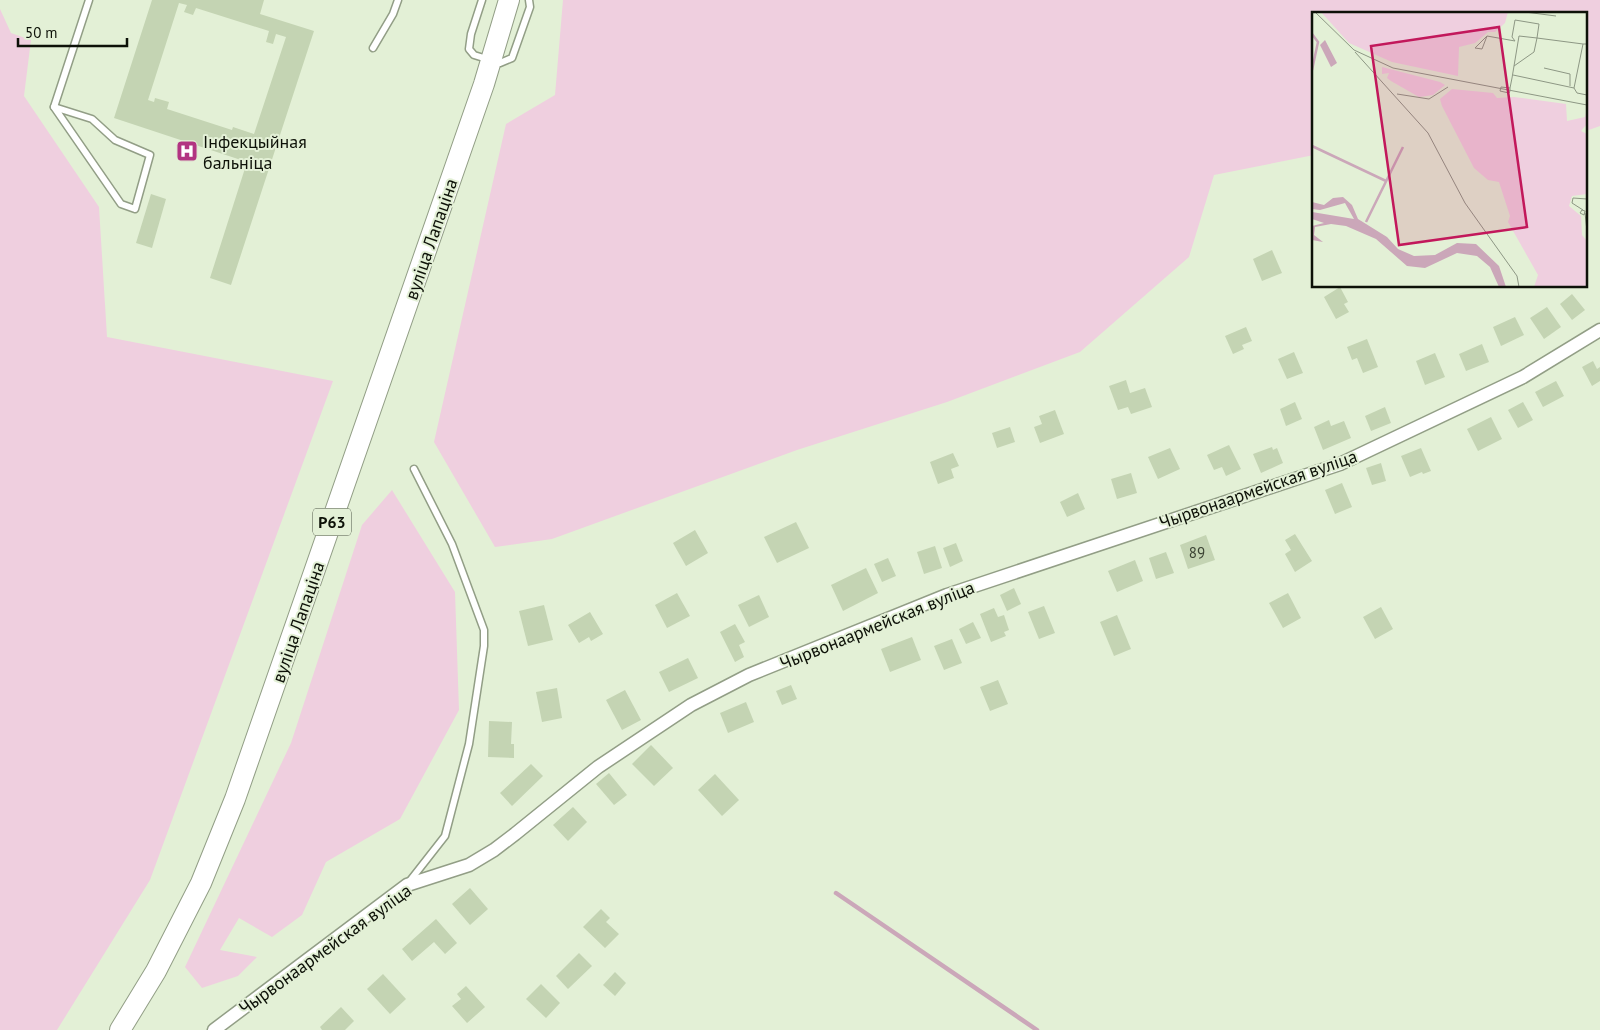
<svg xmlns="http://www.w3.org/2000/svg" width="1600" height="1030" font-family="'PT Sans',sans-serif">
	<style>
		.green { fill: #efcfdf }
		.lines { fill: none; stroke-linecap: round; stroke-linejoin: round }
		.stream { stroke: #cba7b9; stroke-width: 4.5 }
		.building { fill: #c4d4b3; fill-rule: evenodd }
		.lane-casing { stroke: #929e86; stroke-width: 9 }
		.street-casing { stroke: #929e86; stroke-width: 15 }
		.primary-casing { stroke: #929e86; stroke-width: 22 }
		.lane { stroke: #fff; stroke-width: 6 }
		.street { stroke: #fff; stroke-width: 12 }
		.primary { stroke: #fff; stroke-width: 20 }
		.labels { text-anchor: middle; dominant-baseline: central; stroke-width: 4; stroke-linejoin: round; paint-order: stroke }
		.number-label { font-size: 15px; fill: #3b4233 }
		.shield { fill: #e3f0d6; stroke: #4d5446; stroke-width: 1 }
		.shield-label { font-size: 16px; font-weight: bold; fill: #0d1108 }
		.poi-label { font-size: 18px; fill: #0d1108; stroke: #e3f0d6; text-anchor: start }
		.street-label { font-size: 18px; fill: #0d1108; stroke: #e3f0d6 }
		.inset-river { fill: none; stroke: #cba7b9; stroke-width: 2.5 }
		.inset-road { fill: none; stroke: #8d9784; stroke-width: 1 }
		.view { fill: #c2185b; fill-opacity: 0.15; stroke: #c2185b; stroke-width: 2.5 }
		.inset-edge { fill: none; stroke: #0d1108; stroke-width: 2.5 }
	</style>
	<rect width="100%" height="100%" fill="#e3f0d6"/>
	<g class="green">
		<polygon points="563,0 1600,0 1600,126 1586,131 1586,14 1314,14 1314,155 1214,175 1189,257 1080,352 947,402 797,450 552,539 495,547 434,442 506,124 555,95"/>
		<polygon points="0,9 11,33 31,40 24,96 99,207 107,337 333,381 150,880 57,1030 0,1030"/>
		<polygon points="392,490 455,592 459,710 400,819 326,862 302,915 272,937 239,918 220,950 257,957 238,976 202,988 185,967 291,743 362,525"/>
	</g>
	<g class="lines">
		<polyline class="stream" points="836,893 1037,1030"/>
	</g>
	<g class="building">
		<path d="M152 0H264L260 14 314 31 231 285 210 278 247 162 114 118ZM179 3 187 5 184 12 193 15 196 8 269 31 266 42 273 44 276 34 286 37 254 134 233 127 232 130 167 109 169 102 155 98 154 102 148 100Z"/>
		<polygon points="151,194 166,199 152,248 136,243"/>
		<polygon points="1272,250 1282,273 1262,281 1253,259"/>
		<polygon points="1340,287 1348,302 1344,304 1349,312 1336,319 1324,297"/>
		<polygon points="1572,294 1585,310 1572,320 1560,304"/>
		<polygon points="1547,307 1561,327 1544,339 1530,318"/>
		<polygon points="1515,317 1524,335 1501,346 1493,327"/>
		<polygon points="1246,327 1252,341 1242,345 1244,349 1233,354 1225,336"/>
		<polygon points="1367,339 1378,367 1363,373 1357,358 1352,360 1347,347"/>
		<polygon points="1482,344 1489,362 1466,371 1459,354"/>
		<polygon points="1294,352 1303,373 1287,379 1278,359"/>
		<polygon points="1435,353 1445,377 1425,385 1416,361"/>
		<polygon points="1593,361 1597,369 1600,367 1600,381 1592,386 1582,367"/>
		<polygon points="1126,380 1130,393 1145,388 1152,407 1131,414 1128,407 1118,410 1109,386"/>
		<polygon points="1556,381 1564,396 1543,407 1535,392"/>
		<polygon points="1295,402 1302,419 1286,426 1280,409"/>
		<polygon points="1523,402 1533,420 1518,428 1508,410"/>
		<polygon points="1385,407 1391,423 1371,431 1365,416"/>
		<polygon points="1055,410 1064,434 1040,443 1034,427 1042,424 1039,416"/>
		<polygon points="1491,417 1502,439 1478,451 1467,429"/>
		<polygon points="1329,420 1331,426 1344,421 1351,438 1323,450 1314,427"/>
		<polygon points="1010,427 1015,442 997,448 992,433"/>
		<polygon points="1229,445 1241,469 1226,476 1222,467 1214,470 1207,455"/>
		<polygon points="1272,447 1273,450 1277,448 1283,463 1261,473 1253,454"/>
		<polygon points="1170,448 1180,469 1158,479 1148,457"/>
		<polygon points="1421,448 1431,471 1423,474 1422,472 1410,477 1401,456"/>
		<polygon points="953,453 959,466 951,469 954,478 938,484 930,462"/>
		<polygon points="1381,463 1386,481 1372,485 1366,468"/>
		<polygon points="1131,473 1137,493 1117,499 1111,479"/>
		<polygon points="1342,483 1352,507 1335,514 1325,490"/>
		<polygon points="1078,493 1085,509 1067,517 1060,502"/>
		<polygon points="796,522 809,548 777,563 764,537"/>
		<polygon points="695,530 708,553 686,566 673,543"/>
		<polygon points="1295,534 1312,561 1295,572 1285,554 1291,550 1285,540"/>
		<polygon points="1206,535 1215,560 1188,569 1180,545"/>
		<polygon points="956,543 963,561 950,567 943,548"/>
		<polygon points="935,546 942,568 924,574 917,552"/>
		<polygon points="1166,552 1174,573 1156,579 1149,558"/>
		<polygon points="888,558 896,576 882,582 874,564"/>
		<polygon points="1135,560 1143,581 1117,592 1108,571"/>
		<polygon points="866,568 878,593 843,611 831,585"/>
		<polygon points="1014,588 1021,604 1007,611 1000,595"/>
		<polygon points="677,593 690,616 667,628 655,605"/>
		<polygon points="1288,593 1301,618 1283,628 1269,603"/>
		<polygon points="759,595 769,617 749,627 738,605"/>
		<polygon points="544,605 553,640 528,646 519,611"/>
		<polygon points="1044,606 1055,633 1039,639 1028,612"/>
		<polygon points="1381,607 1393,629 1375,639 1363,617"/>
		<polygon points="994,608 998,617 1004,615 1009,630 1004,632 1006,636 991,642 980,614"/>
		<polygon points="590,612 603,634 591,641 589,637 579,643 568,625"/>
		<polygon points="1117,615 1131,649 1114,656 1100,622"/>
		<polygon points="973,622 981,638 966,644 959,629"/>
		<polygon points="735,624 745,642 739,645 744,657 735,662 720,632"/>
		<polygon points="912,637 921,660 890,672 881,649"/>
		<polygon points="952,639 962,663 944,670 934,646"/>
		<polygon points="688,658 698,678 669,692 659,672"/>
		<polygon points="998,680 1008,704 990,711 980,687"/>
		<polygon points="791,685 797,699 782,705 776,691"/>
		<polygon points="557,688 562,718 542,722 536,692"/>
		<polygon points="625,690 641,720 622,730 606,700"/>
		<polygon points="746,702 754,722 728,733 720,713"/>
		<polygon points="489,721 512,722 511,744 514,744 514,758 488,757"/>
		<polygon points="651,745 673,768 654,786 632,764"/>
		<polygon points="531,764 543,776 512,806 500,793"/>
		<polygon points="609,773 627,795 614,805 596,784"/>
		<polygon points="715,774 739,800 722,816 698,790"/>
		<polygon points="573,807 587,822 568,841 553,825"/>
		<polygon points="470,888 488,909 470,925 452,904"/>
		<polygon points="601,909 610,918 606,922 619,934 605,948 583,927"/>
		<polygon points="436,919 457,943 445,954 434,942 412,961 402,949"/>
		<polygon points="579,953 592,966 568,989 556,976"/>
		<polygon points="615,972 626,983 615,996 603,985"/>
		<polygon points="383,974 406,999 390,1014 367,989"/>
		<polygon points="541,984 560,1003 546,1018 526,999"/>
		<polygon points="466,986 485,1007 467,1023 452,1006 461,999 457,994"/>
		<polygon points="341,1007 354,1021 345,1030 322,1030 320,1027"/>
	</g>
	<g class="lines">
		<g class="lane-casing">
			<g id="lane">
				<polyline points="482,0 471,34 469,49 474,55 500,63 512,58 530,7 529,0"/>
				<polyline points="373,48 393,14 398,0"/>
				<polygon points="54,107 92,119 115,140 150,155 135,209 121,204"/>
				<polyline points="54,107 89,0"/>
				<polyline points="409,882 445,836 469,744 484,646 484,630 452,544 414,469"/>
			</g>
		</g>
		<g class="street-casing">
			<polyline id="street" points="214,1030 407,885 469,865 494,850 515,834 598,767 691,705 749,675 947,595 1340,464 1523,377 1600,330"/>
		</g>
		<g class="primary-casing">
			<polyline id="primary" points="120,1030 156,971 201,883 235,799 484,84 509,0"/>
		</g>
		<use href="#lane" class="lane"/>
		<use href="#street" class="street"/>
		<use href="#primary" class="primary"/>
	</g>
	<defs>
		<g id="hospital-square" transform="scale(1.125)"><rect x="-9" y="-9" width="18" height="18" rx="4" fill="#b23482" stroke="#e3f0d6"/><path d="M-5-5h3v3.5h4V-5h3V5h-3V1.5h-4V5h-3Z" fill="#fff"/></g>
	</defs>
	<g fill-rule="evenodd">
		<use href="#hospital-square" x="187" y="151"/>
	</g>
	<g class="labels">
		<g class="number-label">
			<text x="1197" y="552">89</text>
		</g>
		<rect class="shield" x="313" y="508.5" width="38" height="27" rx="4"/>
		<g class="shield-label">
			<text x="332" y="522">Р63</text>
		</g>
		<g class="poi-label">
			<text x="203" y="141">Інфекцыйная<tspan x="203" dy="21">бальніца</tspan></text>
		</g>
		<g class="street-label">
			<text transform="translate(431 239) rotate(-71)">вуліца Лапаціна</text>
			<text transform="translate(1258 489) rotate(-19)">Чырвонаармейская вуліца</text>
			<text transform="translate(298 622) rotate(-71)">вуліца Лапаціна</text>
			<text transform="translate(877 625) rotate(-22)">Чырвонаармейская вуліца</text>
			<text transform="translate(325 949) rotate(-36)">Чырвонаармейская вуліца</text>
		</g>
	</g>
	<g transform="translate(1312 12)">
		<rect width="275" height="275" fill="#e3f0d6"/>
		<path d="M9 0H196L193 11 183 20H176L163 31 147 35 146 64 80 50 37 31ZM70 55 128 70 133 73 121 83 107 85 79 69 75 66 77 61 70 62ZM140 77 181 81 185 86 202 85 254 92 255 109 273 105 275 97V112L269 119 275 122V182L260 184 257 194 269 204 270 223 275 229V275H222L226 263 196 210 198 204 187 170 176 168 162 156 130 94 128 87Z" fill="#efcfdf"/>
		<path d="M13 28 25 51 19 55 8 33ZM31 185 40 193 46 207 75 225 86 237 102 244 123 243 145 231 164 232 187 254 194 275H187L178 255 165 244 145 241 113 256 95 254 64 227 34 214 19 212 3 215 2 223 11 230 0 228V214L12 211 0 207V200L42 207 33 191 8 198 0 197V190L12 193 21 186Z" fill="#cba7b9"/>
		<path class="inset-river" d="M0 22 6 30 0 58M0 134 74 169M54 210 91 135"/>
		<path class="inset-road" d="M3 0 42 38 81 56 275 93M213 0 244 4M175 24 170 37 163 36 175 24 203 29M203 29 200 25 203 8 227 12 225 26 271 32M43 40 116 121 153 191 205 264 207 275M232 56 258 62V74M201 63 262 76M198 76 189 75 188 79 197 81 198 79V76L200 66 207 24 225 26 222 40 202 54M262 76 271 32H275M262 76 265 81 275 83M85 82 117 87 136 75M270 198 273 199 272 203 268 201ZM271 198 260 191 261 186 275 187M273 201 275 219"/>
		<path class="view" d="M187 15 215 215 87 233 59 34Z"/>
		<rect width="275" height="275" class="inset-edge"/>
	</g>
	<path d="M18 38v8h109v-8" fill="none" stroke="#0d1108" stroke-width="2.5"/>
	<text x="25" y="38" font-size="15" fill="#0d1108" stroke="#e3f0d6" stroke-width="4" paint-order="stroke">50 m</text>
</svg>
